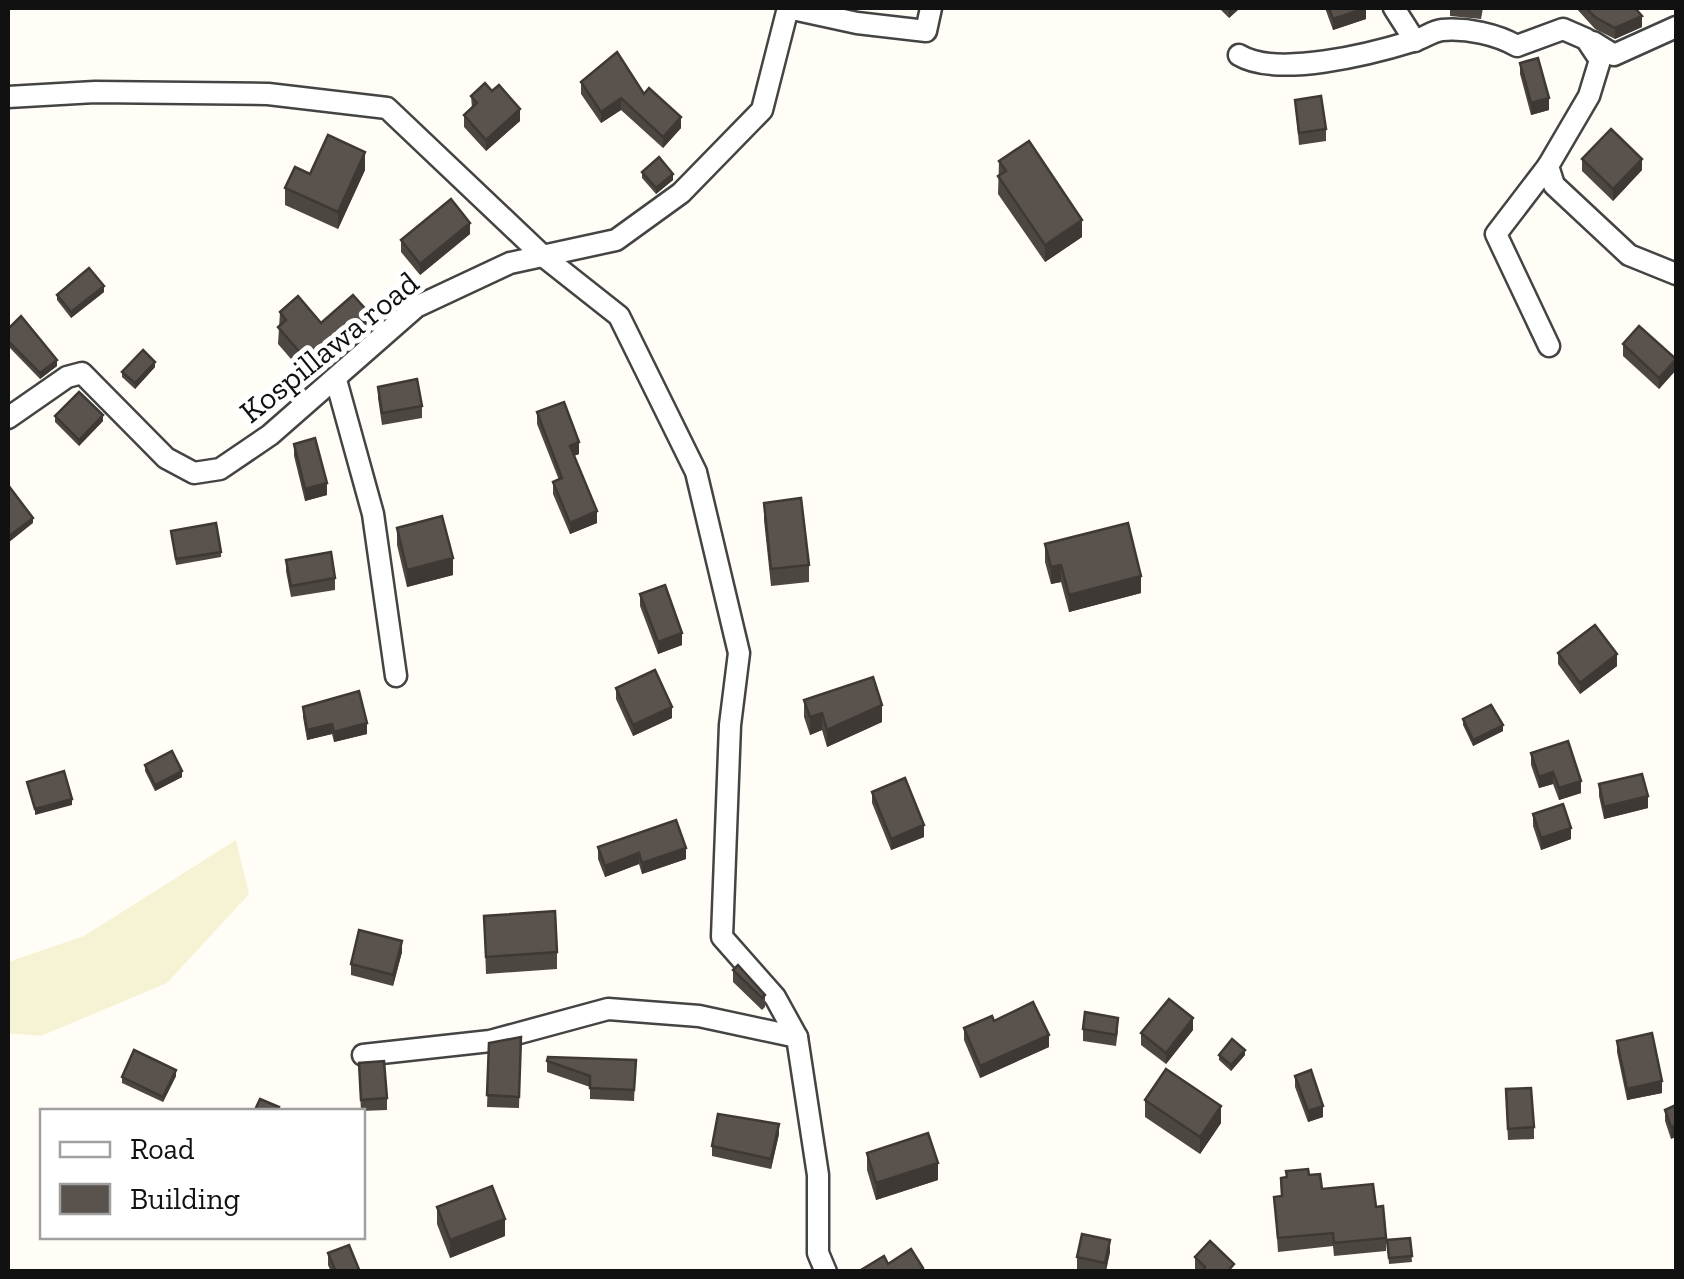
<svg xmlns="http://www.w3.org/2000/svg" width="1684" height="1279" font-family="'Zilla Slab',serif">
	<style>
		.farmland { fill: #f6f3d4 }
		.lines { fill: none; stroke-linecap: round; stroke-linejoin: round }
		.street-casing { stroke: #444; stroke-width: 25 }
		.street { stroke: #fff; stroke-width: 20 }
		.wall { fill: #4d4742 }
		.shaded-wall { fill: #3f3936 }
		.building { fill: #5a524d; stroke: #3f3936; stroke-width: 2.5 }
		.labels { text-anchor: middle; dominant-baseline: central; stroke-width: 10; stroke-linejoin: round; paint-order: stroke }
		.street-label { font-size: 32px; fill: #111; stroke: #fff }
	</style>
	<rect width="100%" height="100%" fill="#fffdf5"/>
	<polygon class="farmland" points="236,840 249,894 167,983 41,1036 8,1033 8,962 84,936"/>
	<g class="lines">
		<g class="street-casing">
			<g id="street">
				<polyline points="788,8 857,23 926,31 931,8"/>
				<polyline points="1394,8 1415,41"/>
				<polyline points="1593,42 1614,55 1676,27"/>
				<path d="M1239 55C1277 78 1371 54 1413 41 1423 39 1432 31 1442 30 1467 28 1496 34 1517 46L1563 29 1586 39 1600 60 1589 96 1548 166 1554 185 1629 255 1676 274"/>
				<polyline points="8,97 95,92 268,94 387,108 543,256 619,316 696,472 739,653 730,725 722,937 775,997 797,1037 818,1175 818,1253 826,1272"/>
				<polyline points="1548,166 1496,234 1549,346"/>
				<polyline points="336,380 373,514 396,676"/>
				<polyline points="8,418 67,377 82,373 166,458 194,473 220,469 270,435 416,307 510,263 616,240 681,193 762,110 788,8"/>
				<polyline points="363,1055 490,1041 608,1009 699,1016 797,1037"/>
			</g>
		</g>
		<use href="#street" class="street"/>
	</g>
	<g class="wall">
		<polygon points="1219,8 1240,8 1229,18"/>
		<polygon points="1325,8 1366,8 1366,19 1333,30"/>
		<polygon points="1450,8 1483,8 1481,19 1450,16"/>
		<polygon points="1576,8 1635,8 1642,27 1615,39 1595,29"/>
		<polygon points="1520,63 1549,110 1531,115 1520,74"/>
		<polygon points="581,82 644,94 681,128 663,148 621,110 601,123 581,94"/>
		<polygon points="492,91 520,121 486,151 464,127 464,115 472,108 471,96"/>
		<polygon points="1295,100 1326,129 1326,141 1299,145"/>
		<polygon points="1582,159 1642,170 1613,201 1582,171"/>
		<polygon points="999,161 1082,237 1045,262 998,194"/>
		<polygon points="365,170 338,229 285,205 285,188 310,174"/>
		<polygon points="642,172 673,180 656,194 642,178"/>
		<polygon points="470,234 420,275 401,252 401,240"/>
		<polygon points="104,292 71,318 57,300 57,295"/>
		<polygon points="280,312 321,323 369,330 310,381 278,344"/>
		<polygon points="8,329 57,366 40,379 8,346"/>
		<polygon points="1623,344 1676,370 1659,389 1623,356"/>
		<polygon points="155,367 135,389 122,377 122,372"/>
		<polygon points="378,387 422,406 422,418 382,425 378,398"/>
		<polygon points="537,412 579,454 574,456 597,523 570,534 553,494 553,482 559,480 537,424"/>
		<polygon points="55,416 103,421 79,446 55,422"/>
		<polygon points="294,444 327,495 305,501 294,456"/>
		<polygon points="764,503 809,565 809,582 771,586 764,520"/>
		<polygon points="397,528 453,575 407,587 397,545"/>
		<polygon points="171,531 221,552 221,557 176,565"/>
		<polygon points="1045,544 1141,593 1069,612 1061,582 1051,584 1045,562"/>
		<polygon points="286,560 335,578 335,590 291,597 286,571"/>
		<polygon points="640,594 682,645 658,654 640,606"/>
		<polygon points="1558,653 1617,666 1580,694 1558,664"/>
		<polygon points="616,688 672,718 633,736 616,699"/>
		<polygon points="804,700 882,722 827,747 822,730 810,735 804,717"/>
		<polygon points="303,707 367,734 334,742 332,734 307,740 303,717"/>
		<polygon points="1463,719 1503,731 1473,746 1463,725"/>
		<polygon points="1531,753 1581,793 1559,800 1553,784 1539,788 1531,765"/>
		<polygon points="145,765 182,777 155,791 145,771"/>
		<polygon points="1599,784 1648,808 1604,819 1599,796"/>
		<polygon points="872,792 924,837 891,850 872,803"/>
		<polygon points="1533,814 1571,839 1541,850 1533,826"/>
		<polygon points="598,847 686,859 642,874 639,864 605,877 598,859"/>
		<polygon points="484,916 557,952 557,969 486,974"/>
		<polygon points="402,952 393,986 351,975 351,964"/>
		<polygon points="733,970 765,995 765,1007 762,1010 733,982"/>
		<polygon points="994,1021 1049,1047 980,1078 964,1040 964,1028"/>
		<polygon points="1083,1029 1118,1030 1116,1046 1083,1041"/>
		<polygon points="1193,1030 1166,1064 1141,1045 1141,1033"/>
		<polygon points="521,1037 519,1108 487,1107 489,1043"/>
		<polygon points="1617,1041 1662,1093 1627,1100 1617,1052"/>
		<polygon points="1219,1055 1245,1055 1231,1071 1219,1060"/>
		<polygon points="636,1060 634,1101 590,1099 590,1087 547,1072 547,1061"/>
		<polygon points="359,1074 387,1098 387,1110 361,1111"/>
		<polygon points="176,1076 163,1102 122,1083 122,1077"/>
		<polygon points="1295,1076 1323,1117 1308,1122 1295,1087"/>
		<polygon points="1145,1100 1221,1123 1200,1154 1145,1117"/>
		<polygon points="1506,1101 1534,1127 1534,1139 1508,1140"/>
		<polygon points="1676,1105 1671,1139 1665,1121 1665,1110"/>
		<polygon points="779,1134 771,1169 712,1156 712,1146"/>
		<polygon points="867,1153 938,1180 876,1200 867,1170"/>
		<polygon points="1309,1175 1322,1189 1376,1207 1386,1238 1386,1251 1334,1256 1333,1246 1278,1252 1274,1197 1281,1196 1281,1178"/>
		<polygon points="437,1207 505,1236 450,1258 437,1224"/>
		<polygon points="1410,1238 1412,1262 1389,1264 1387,1240"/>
		<polygon points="1110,1252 1106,1272 1091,1272 1077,1269 1077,1257"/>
		<polygon points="328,1253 360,1272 331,1272 328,1265"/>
		<polygon points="1195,1257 1234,1272 1197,1272 1195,1269"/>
	</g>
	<g class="shaded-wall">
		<polygon points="1229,8 1240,8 1229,18"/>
		<polygon points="1366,8 1366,19 1333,30 1333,19"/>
		<polygon points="1642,16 1642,27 1615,39 1615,28"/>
		<polygon points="621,98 621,110 601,123 601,112"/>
		<polygon points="1549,98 1549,110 1531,115 1531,103"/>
		<polygon points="520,109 520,121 486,151 486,140"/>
		<polygon points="681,117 681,128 663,148 663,137"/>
		<polygon points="365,152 365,170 338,229 338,212"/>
		<polygon points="1642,159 1642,170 1613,201 1613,189"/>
		<polygon points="673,174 673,180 656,194 656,188"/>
		<polygon points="1082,220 1082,237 1045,262 1045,245"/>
		<polygon points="470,223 470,234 420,275 420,264"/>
		<polygon points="104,286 104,292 71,318 71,312"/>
		<polygon points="369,313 369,330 310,381 310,364"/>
		<polygon points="1676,359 1676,370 1659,389 1659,378"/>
		<polygon points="57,360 57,366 40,379 40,373"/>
		<polygon points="155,362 155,367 135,389 135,383"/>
		<polygon points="103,415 103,421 79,446 79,440"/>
		<polygon points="579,442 579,454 570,457 570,446"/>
		<polygon points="327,483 327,495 305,501 305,489"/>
		<polygon points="597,511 597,523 570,534 570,523"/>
		<polygon points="33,518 33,523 8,543 8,537"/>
		<polygon points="453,558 453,575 407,587 407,570"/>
		<polygon points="1061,565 1061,582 1051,584 1051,567"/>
		<polygon points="1141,576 1141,593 1069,612 1069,595"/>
		<polygon points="682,633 682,645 658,654 658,642"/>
		<polygon points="1617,654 1617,666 1580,694 1580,683"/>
		<polygon points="882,705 882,722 827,747 827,730"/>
		<polygon points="672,707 672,718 633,736 633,725"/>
		<polygon points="822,713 822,730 810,735 810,717"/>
		<polygon points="367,723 367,734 334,742 334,732"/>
		<polygon points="332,724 332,734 307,740 307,730"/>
		<polygon points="1503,725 1503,731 1473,746 1473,740"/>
		<polygon points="182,771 182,777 155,791 155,785"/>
		<polygon points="1553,772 1553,784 1539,788 1539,777"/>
		<polygon points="1581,781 1581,793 1559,800 1559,788"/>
		<polygon points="1648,796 1648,808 1604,819 1604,807"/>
		<polygon points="72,799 72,805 35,815 35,809"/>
		<polygon points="924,825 924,837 891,850 891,839"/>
		<polygon points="1571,828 1571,839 1541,850 1541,838"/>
		<polygon points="686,848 686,859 642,874 642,863"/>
		<polygon points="639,853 639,864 605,877 605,866"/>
		<polygon points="402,941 402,952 393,986 393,975"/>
		<polygon points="1193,1018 1193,1030 1166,1064 1166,1053"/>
		<polygon points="1049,1035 1049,1047 980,1078 980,1066"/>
		<polygon points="1245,1050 1245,1055 1231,1071 1231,1065"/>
		<polygon points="176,1070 176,1076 163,1102 163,1097"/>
		<polygon points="1662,1081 1662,1093 1627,1100 1627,1089"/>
		<polygon points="1221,1106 1221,1123 1200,1154 1200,1137"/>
		<polygon points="1323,1106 1323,1117 1308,1122 1308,1111"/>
		<polygon points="779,1124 779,1134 771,1169 771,1159"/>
		<polygon points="1676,1125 1676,1137 1671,1139 1671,1127"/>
		<polygon points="938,1163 938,1180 876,1200 876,1183"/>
		<polygon points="505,1219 505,1236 450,1258 450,1240"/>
		<polygon points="1110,1240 1110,1252 1105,1272 1105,1263"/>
	</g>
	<g class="building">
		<polygon points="1329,8 1366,8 1333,19"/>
		<polygon points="1586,8 1635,8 1642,16 1615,28 1595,17"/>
		<polygon points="617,52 644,94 649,88 681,117 663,137 621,98 601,112 581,82"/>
		<polygon points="1538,58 1549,98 1531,103 1520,63"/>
		<polygon points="485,83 492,91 499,85 520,109 486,140 464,115 477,103 471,96"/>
		<polygon points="1321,96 1326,129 1299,133 1295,100"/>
		<polygon points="1611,129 1642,159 1613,189 1582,159"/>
		<polygon points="328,135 365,152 338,212 285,188 295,167 310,174"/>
		<polygon points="1029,141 1082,220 1045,245 998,176 1006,171 999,161"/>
		<polygon points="659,157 673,174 656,188 642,172"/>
		<polygon points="451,199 470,223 420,264 401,240"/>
		<polygon points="89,268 104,286 71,312 57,295"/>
		<polygon points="353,295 369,313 310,364 278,327 286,320 280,312 298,296 321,323"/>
		<polygon points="21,316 57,360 40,373 8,341 8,329"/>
		<polygon points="1639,326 1676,359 1659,378 1623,344"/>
		<polygon points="143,350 155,362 135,383 122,372"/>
		<polygon points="417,379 422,406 382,413 378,387"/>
		<polygon points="79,392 103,415 79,440 55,416"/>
		<polygon points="564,402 579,442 570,446 597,511 570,523 553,482 562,478 537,412"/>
		<polygon points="315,438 327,483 305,489 294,444"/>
		<polygon points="8,485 33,518 8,537"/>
		<polygon points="801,498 809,565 771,569 764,503"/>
		<polygon points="442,516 453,558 407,570 397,528"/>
		<polygon points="216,523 221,552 176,559 171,531"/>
		<polygon points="1128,523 1141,576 1069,595 1061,565 1051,567 1045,544"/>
		<polygon points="331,552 335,578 291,586 286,560"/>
		<polygon points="665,585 682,633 658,642 640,594"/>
		<polygon points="1595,625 1617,654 1580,683 1558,653"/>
		<polygon points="655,670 672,707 633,725 616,688"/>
		<polygon points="873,677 882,705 827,730 822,713 810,717 804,700"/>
		<polygon points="359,691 367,723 334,732 332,724 307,730 303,707"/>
		<polygon points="1491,705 1503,725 1473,740 1463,719"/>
		<polygon points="1568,741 1581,781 1559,788 1553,772 1539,777 1531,753"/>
		<polygon points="172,751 182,771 155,785 145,765"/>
		<polygon points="64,771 72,799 35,809 27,782"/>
		<polygon points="1642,774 1648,796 1604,807 1599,784"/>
		<polygon points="905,778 924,825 891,839 872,792"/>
		<polygon points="1563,804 1571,828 1541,838 1533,814"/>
		<polygon points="676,820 686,848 642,863 639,853 605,866 598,847"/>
		<polygon points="555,911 557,952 486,957 484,916"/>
		<polygon points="359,930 402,941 393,975 351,964"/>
		<polygon points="738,965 765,995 762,998 733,970"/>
		<polygon points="1169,999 1193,1018 1166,1053 1141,1033"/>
		<polygon points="1033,1002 1049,1035 980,1066 964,1028 992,1016 994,1021"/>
		<polygon points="1085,1012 1118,1018 1116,1035 1083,1029"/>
		<polygon points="1652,1033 1662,1081 1627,1089 1617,1041"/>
		<polygon points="521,1037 519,1097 487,1095 489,1043"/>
		<polygon points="1232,1039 1245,1050 1231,1065 1219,1055"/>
		<polygon points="134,1050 176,1070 163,1097 122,1077"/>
		<polygon points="548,1057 636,1060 634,1090 590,1088 590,1076 547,1061"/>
		<polygon points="384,1061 387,1098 361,1100 359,1063"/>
		<polygon points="1166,1069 1221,1106 1200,1137 1145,1100"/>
		<polygon points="1311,1070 1323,1106 1308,1111 1295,1076"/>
		<polygon points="1531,1088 1534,1127 1508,1129 1506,1089"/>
		<polygon points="260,1099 279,1107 277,1112 254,1112"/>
		<polygon points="1676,1105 1676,1125 1671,1127 1665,1110"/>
		<polygon points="718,1114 779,1124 771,1159 712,1146"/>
		<polygon points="928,1133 938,1163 876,1183 867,1153"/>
		<polygon points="1308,1169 1309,1175 1320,1174 1322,1189 1373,1184 1376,1207 1383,1206 1386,1238 1334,1243 1333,1233 1278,1238 1274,1197 1282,1196 1281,1178 1287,1177 1286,1171"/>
		<polygon points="492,1186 505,1219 450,1240 437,1207"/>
		<polygon points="1082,1234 1110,1240 1105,1263 1077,1257"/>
		<polygon points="1410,1238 1412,1256 1389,1258 1387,1240"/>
		<polygon points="1210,1241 1234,1264 1227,1272 1204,1272 1205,1267 1195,1257"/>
		<polygon points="349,1245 360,1272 336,1272 328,1253"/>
		<polygon points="911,1249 923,1268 918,1272 862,1272 861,1270 884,1256 888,1264"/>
	</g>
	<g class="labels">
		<g class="street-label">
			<text transform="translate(329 347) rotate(-39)">Kospillawa road</text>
		</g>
	</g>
	<rect width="1684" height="1279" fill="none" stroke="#111111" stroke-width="20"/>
	<rect x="40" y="1109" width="325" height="130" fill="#ffffff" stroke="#a0a0a0" stroke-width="2.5"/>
	<rect x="60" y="1142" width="50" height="15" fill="#ffffff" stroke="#a0a0a0" stroke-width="2.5"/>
	<text x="130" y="1159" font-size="30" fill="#111111">Road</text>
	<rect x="60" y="1184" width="50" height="30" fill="#5a524d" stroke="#a0a0a0" stroke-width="2.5"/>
	<text x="130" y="1209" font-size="30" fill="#111111">Building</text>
</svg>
